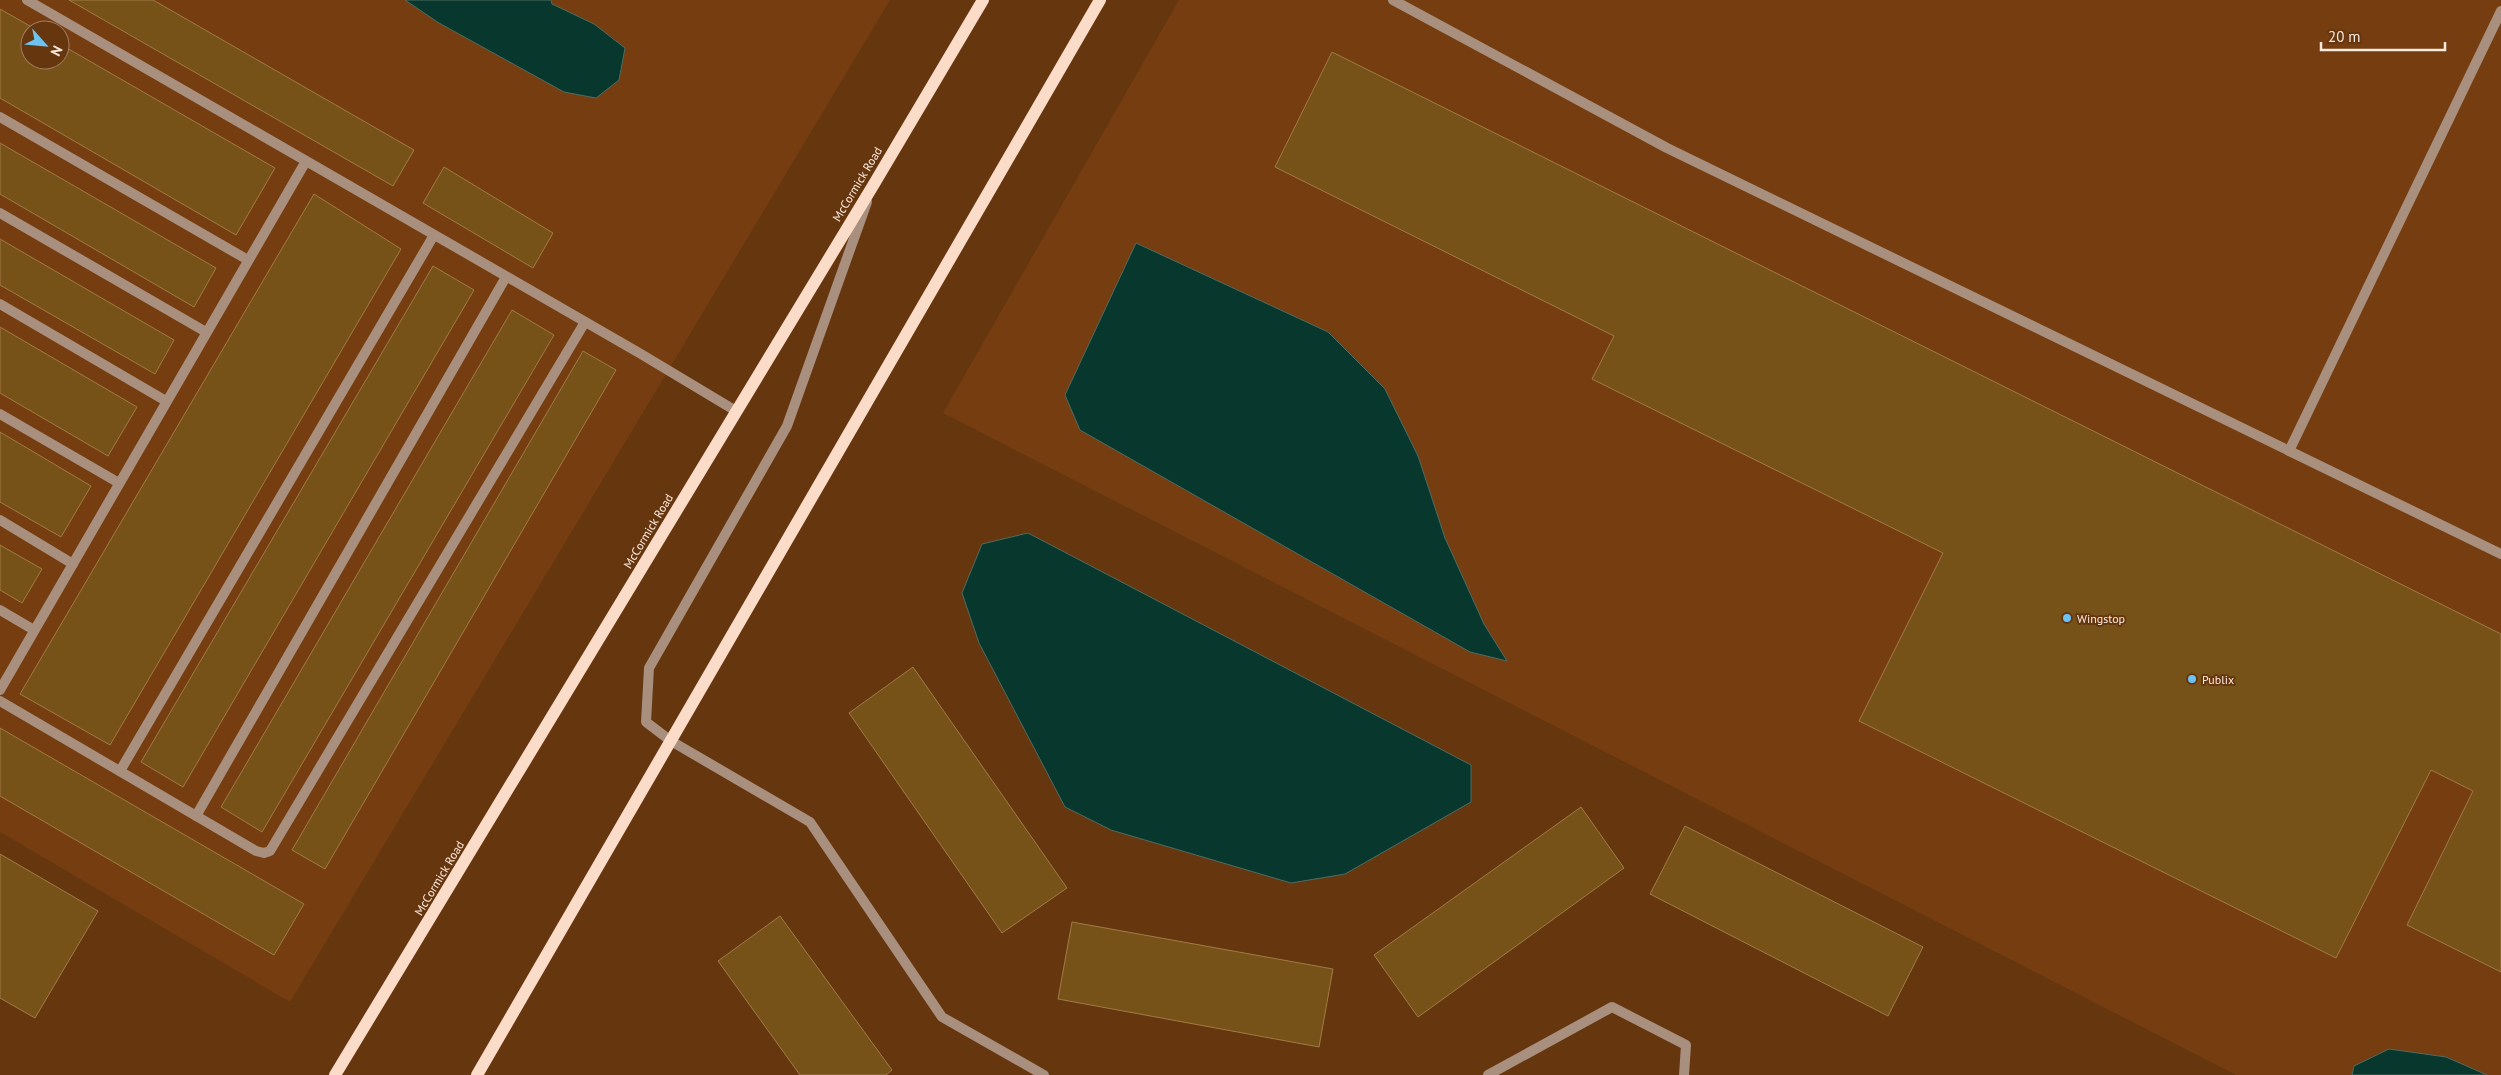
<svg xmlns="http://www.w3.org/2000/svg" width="2501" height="1075" font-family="'PT Sans',sans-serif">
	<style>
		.built { fill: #753d10; fill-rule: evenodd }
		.water { fill: #07372d; stroke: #506c62 }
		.building { fill: #765219; stroke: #a17b45 }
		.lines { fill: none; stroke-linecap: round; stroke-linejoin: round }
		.service { stroke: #a88f7e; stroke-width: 10 }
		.minor { stroke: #a88f7e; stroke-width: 10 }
		.primary { stroke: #fbdcc9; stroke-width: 12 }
		.poi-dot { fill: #6cc3f2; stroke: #66360f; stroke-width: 2 }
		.labels { text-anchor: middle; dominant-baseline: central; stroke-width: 4; stroke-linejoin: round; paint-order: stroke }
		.street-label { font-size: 12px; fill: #fce9dd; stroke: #66360f }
		.poi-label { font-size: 12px; fill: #fce9dd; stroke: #66360f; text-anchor: start }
	</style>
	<rect width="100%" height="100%" fill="#66360f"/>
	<g class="built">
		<path d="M0 0H890L290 1002 0 832ZM30 30H60V60H30Z"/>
		<polygon points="1179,0 2501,0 2501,1075 2236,1075 943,413"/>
	</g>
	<g class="water">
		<polygon points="405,0 551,0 552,4 594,24 625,48 619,80 596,98 564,92 439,23"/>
		<polygon points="1136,243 1328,332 1385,389 1418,456 1445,538 1484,624 1507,661 1470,652 1080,430 1065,395"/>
		<polygon points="1028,533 1471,765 1471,802 1345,874 1291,883 1111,830 1065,807 979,643 962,593 982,544"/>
		<polygon points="2389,1049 2446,1057 2487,1075 2352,1075 2354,1066"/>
	</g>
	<g class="building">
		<polygon points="69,0 153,0 414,150 393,186"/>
		<polygon points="0,9 37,30 30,30 30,60 60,60 60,44 275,168 236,235 0,98"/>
		<polygon points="1332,52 2501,634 2501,972 2407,925 2473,791 2431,770 2336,958 1859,721 1943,553 1592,379 1614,336 1275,167"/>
		<polygon points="0,143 216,268 194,307 0,194"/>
		<polygon points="444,167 553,233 533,268 423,203"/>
		<polygon points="314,194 401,249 110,745 20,694"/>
		<polygon points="0,239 174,340 155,374 0,285"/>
		<polygon points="433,266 474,290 183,787 141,762"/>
		<polygon points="512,310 554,335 262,832 221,807"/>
		<polygon points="0,327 137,407 108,456 0,393"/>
		<polygon points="583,351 616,370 325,869 292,850"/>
		<polygon points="0,432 91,486 61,537 0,502"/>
		<polygon points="0,545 42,569 22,603 0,590"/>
		<polygon points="913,667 1067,888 1002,933 849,713"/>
		<polygon points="0,728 304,904 274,955 0,796"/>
		<polygon points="1581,807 1624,868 1418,1017 1374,955"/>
		<polygon points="1685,826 1923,947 1888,1016 1650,894"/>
		<polygon points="0,854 98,911 35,1018 0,998"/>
		<polygon points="780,916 892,1070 886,1075 800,1075 718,961"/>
		<polygon points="1072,922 1333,969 1319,1047 1058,999"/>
	</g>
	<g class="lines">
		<g class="service">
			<polyline points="27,0 641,354 736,411"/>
			<polyline points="1393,0 1667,148 2501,554"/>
			<polyline points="0,117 248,260"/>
			<polyline points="0,213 206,332"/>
			<polyline points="0,304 166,401"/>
			<polyline points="0,414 119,483"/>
			<polyline points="2289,451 2501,11"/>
			<polyline points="0,520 73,564"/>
			<polyline points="0,610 34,630"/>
			<polyline points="0,690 306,161"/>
			<polyline points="0,701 256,851 264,853 270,851 585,322"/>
			<polyline points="120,771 434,235"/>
			<polyline points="196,816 506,277"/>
		</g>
		<g class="minor">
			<polyline points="867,202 787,426 649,668 646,722 671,741 810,822 942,1017 1044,1075"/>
			<polyline points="1488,1075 1612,1007 1686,1045 1684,1075"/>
		</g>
		<g class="primary">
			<polyline points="335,1075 874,184 983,0"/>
			<polyline points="477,1075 1100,0"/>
		</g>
	</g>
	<g class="poi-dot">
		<circle cx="2067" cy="618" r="5"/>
		<circle cx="2192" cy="679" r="5"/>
	</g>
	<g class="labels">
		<g class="street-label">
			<text transform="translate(857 184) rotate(-59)">McCormick Road</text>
			<text transform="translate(648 531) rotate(-59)">McCormick Road</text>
			<text transform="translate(439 878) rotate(-59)">McCormick Road</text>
		</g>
		<g class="poi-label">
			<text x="2077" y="618">Wingstop</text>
			<text x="2202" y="679">Publix</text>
		</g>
	</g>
	<g transform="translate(45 45) rotate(117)"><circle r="24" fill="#66360f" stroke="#a27e61"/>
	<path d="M0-4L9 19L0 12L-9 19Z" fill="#6cc3f2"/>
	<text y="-8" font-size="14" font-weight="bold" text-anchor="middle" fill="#fce9dd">N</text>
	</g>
	<path d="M2321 42v8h124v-8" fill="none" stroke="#fce9dd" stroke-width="2.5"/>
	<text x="2328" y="42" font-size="15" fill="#fce9dd" stroke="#66360f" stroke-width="4" paint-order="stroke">20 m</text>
</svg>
